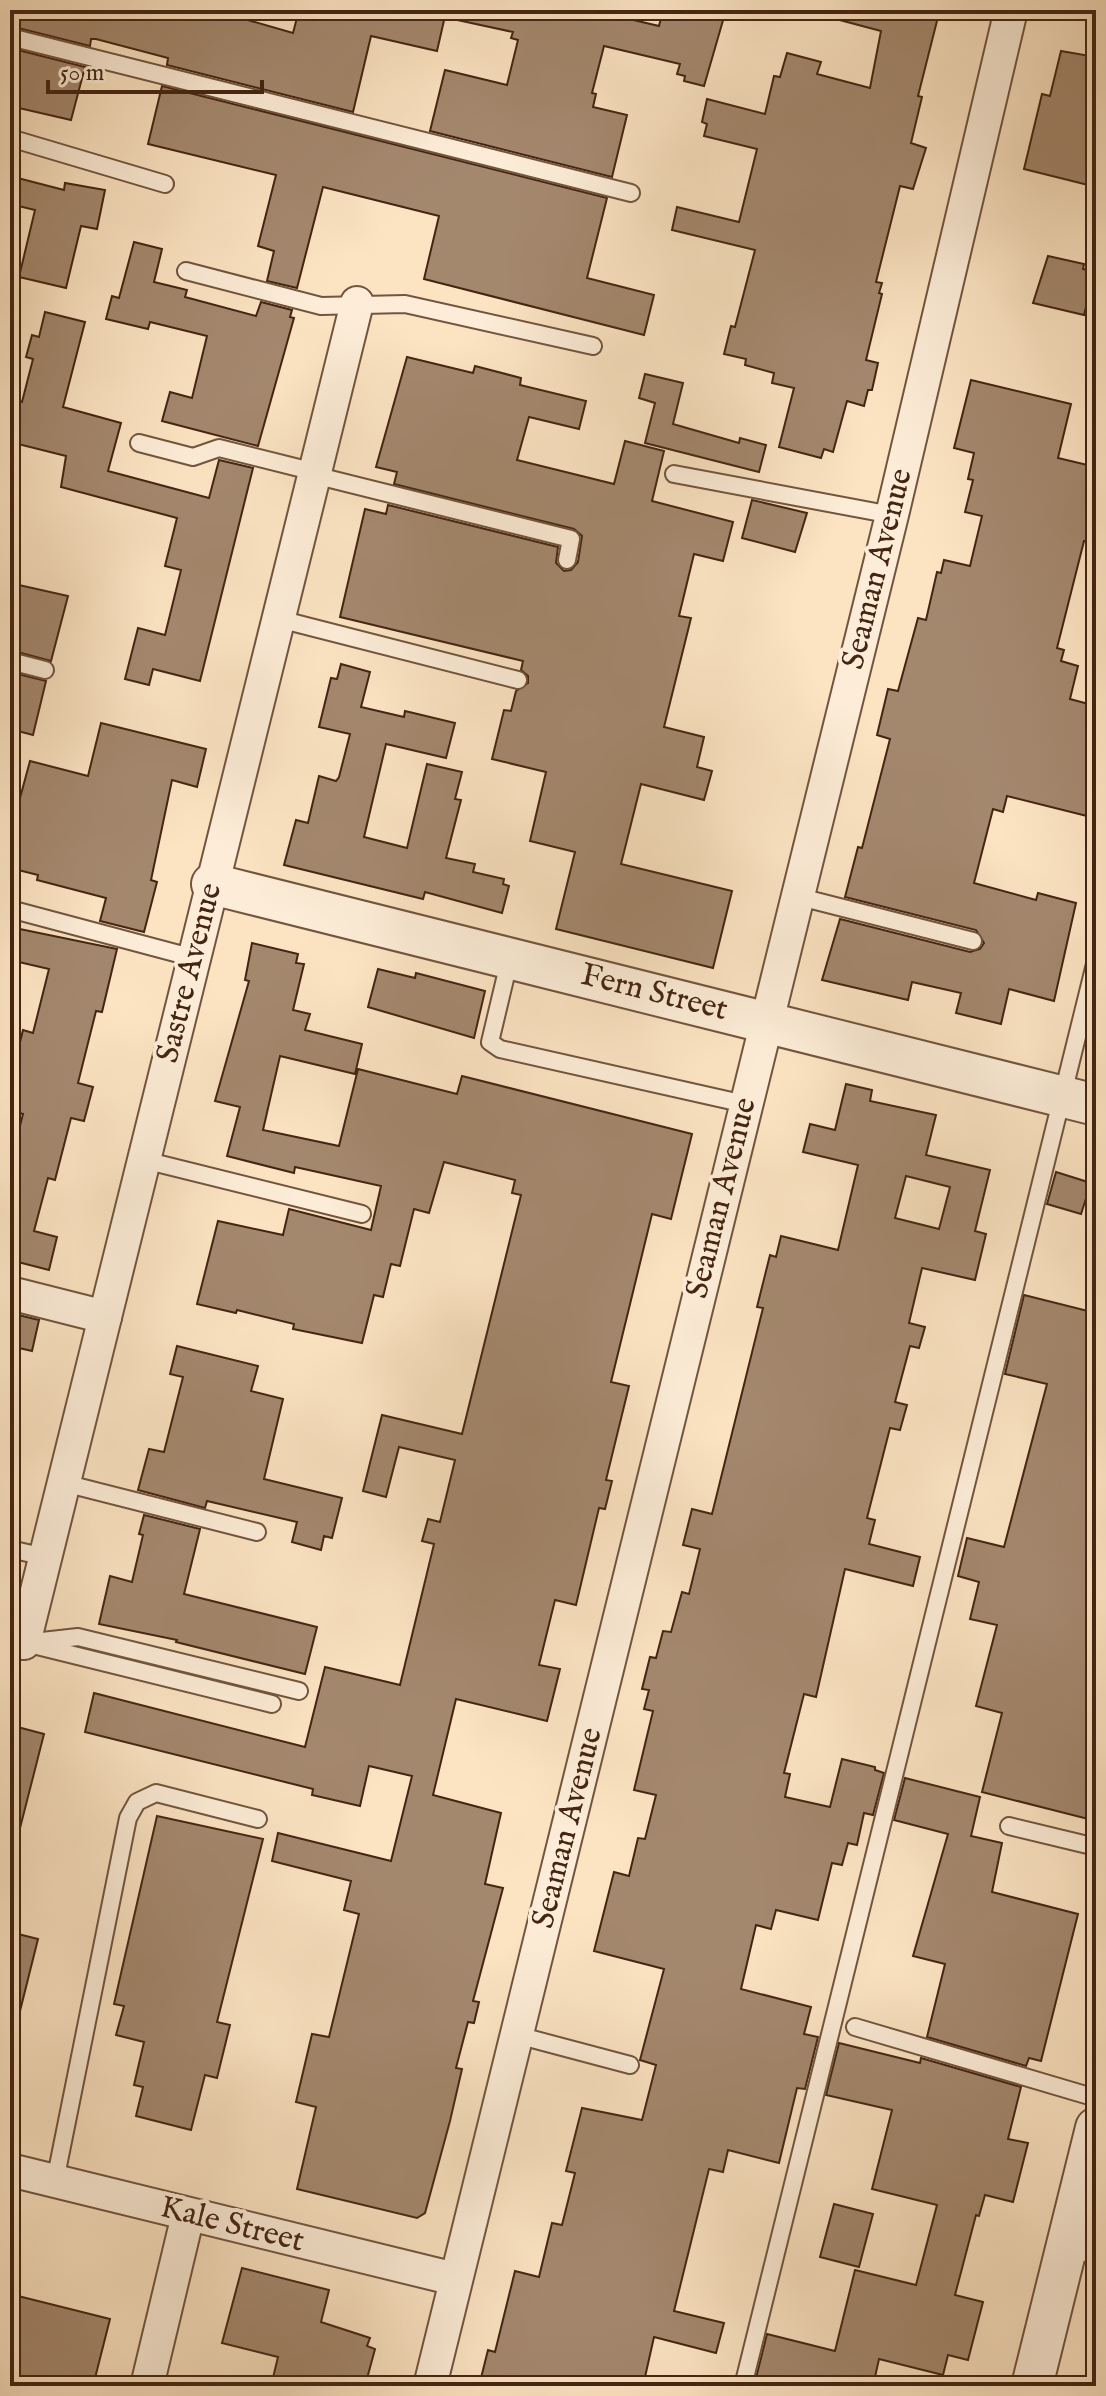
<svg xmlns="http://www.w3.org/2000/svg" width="1106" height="2396" font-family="'IM FELL English',serif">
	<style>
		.building { fill: #a4886e; stroke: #442512; stroke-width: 2; fill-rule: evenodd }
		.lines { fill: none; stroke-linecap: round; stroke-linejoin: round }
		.service-casing { stroke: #72553e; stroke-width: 20 }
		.minor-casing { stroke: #72553e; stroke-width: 36 }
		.tertiary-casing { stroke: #72553e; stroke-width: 44 }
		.service { stroke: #fdedd8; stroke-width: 16 }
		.minor { stroke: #fdedd8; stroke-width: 32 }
		.tertiary { stroke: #fdedd8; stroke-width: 40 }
		.labels { text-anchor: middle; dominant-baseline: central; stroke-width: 8; stroke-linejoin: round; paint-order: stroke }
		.street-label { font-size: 32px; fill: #442512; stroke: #fdedd8 }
	</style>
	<rect width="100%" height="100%" fill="#fce4c3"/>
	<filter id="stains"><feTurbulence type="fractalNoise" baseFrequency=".0025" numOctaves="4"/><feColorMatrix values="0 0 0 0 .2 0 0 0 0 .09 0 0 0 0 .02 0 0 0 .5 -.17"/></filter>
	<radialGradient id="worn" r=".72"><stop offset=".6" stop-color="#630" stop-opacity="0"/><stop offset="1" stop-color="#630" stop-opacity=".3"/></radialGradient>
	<g class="building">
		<polygon points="10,10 213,10 293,33 299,10 418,10 445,16 437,51 371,36 353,112 167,65 168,58 96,39 91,39 90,46 10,26"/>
		<polygon points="458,10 537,10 578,20 581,10 609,10 608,14 659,26 663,10 726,10 704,86 684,81 685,76 677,74 680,64 604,46 592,93 596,94 593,107 627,115 612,177 430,131 445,70 507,85 518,40 511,38 513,32 457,20"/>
		<polygon points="833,10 926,10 939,13 918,96 922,97 911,143 926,148 913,189 900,186 876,282 882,283 879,293 882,294 866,360 878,363 872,390 868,390 864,406 847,401 833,452 824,449 821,458 779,447 794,388 772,383 774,373 745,365 746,359 724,354 731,326 735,327 755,250 672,230 677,207 739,222 757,149 704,136 707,124 702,122 707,99 765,114 774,76 780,77 787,53 821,62 817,74 870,88 881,31 832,18"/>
		<polygon points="10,48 85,67 71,120 10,106"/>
		<polygon points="1061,51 1096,57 1096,187 1024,169 1042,94 1050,96"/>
		<polygon points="162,86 607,198 587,278 654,295 644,335 424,279 439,216 323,187 297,288 267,281 274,251 258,246 276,175 148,144"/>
		<polygon points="10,176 64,190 65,183 105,190 97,229 81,226 66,288 19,277 35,210 10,204"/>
		<polygon points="134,242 162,249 154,282 187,290 185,297 256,316 261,302 292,310 290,317 294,318 258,446 162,421 170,392 192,398 207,336 150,322 148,329 106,319 112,296 119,298"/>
		<polygon points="1048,256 1084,264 1083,269 1095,272 1084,315 1033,303"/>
		<polygon points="45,312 85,322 63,407 121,423 108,471 209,498 219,460 253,468 200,681 153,669 149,685 125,679 138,628 165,635 181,570 165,566 177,518 61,487 66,456 10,442 10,399 22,402 33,359 26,357 32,335 39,337"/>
		<polygon points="407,357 473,373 475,366 521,378 520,385 586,401 579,429 529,417 517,460 614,484 625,441 664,451 652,501 733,522 723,561 694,554 679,616 691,618 664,727 704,737 697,767 712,771 704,800 641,784 621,864 732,891 713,968 556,929 575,852 530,841 546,772 492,759 504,710 511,711 516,691 528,683 528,676 521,670 523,661 340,617 365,509 386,514 388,505 558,547 556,563 564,571 571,570 578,562 582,536 574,529 394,484 397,472 376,467"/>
		<polygon points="645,374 683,383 673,424 739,443 740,438 766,445 759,472 645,443 655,403 639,398"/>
		<polygon points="971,380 1071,404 1058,458 1096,467 1096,544 1084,541 1057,648 1064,650 1061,661 1078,666 1070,699 1096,706 1096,797 1091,817 1007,796 1003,812 993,809 974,883 1036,900 1038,893 1076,903 1054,1001 1009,989 1001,1024 956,1013 961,993 912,982 908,1000 822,980 840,919 970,952 980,949 984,943 976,930 845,897 858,847 862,848 890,739 877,735 888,689 898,691 918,618 926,620 937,572 941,573 944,560 970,566 982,516 965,512 973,480 968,479 974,453 954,448"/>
		<polygon points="752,500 807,513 795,552 742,538"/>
		<polygon points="10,583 68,596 51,661 10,650"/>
		<polygon points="341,664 370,672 361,707 404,717 405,711 455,723 446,758 386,744 364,837 407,848 427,764 462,772 455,799 461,800 446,858 475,864 473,872 504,879 503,884 509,886 502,913 425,892 423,899 284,865 296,820 308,823 319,776 336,781 339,777 350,734 319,727 331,678 337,679"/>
		<polygon points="10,672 46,681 33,735 10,729"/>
		<polygon points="101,723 206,749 197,787 172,780 151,880 157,882 144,932 100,921 106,898 37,880 38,875 10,868 10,835 30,761 88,776"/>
		<polygon points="10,927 117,949 102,1012 96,1011 78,1083 93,1087 84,1121 71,1118 55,1180 48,1178 34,1231 57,1237 49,1270 10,1260 10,1165 23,1114 10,1110 10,1065 14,1066 23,1030 33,1033 49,969 10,960"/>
		<polygon points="252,943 298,954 296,963 304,964 293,1010 310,1014 305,1030 362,1044 355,1074 280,1056 263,1130 339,1146 358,1069 457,1094 462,1076 692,1134 671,1219 652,1214 611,1382 629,1386 606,1480 612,1481 605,1509 599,1508 576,1605 555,1600 539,1665 560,1669 547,1721 456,1699 433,1795 501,1813 485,1884 503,1888 473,2001 479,2002 474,2023 468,2022 456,2068 462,2069 450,2121 425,2213 417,2218 297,2189 316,2107 296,2102 312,2034 329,2037 359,1914 344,1910 351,1881 272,1861 278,1833 391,1861 412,1776 369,1766 360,1806 312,1795 313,1789 85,1732 94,1693 305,1747 325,1667 400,1685 434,1544 422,1541 428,1519 440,1522 455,1460 399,1447 386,1497 363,1491 382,1415 462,1434 521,1195 512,1193 515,1180 444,1162 429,1213 414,1209 400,1266 391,1264 383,1297 374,1295 362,1343 293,1329 294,1324 237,1310 236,1313 197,1304 218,1221 283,1235 289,1209 371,1230 381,1186 295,1167 294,1173 227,1156 240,1107 215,1101 249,981 245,980"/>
		<polygon points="378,969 415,978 416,973 485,991 474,1038 368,1007"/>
		<path d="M846 1084 872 1090 870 1101 936 1115 926 1155 990 1170 975 1231 986 1234 975 1280 922 1268 909 1323 925 1327 919 1348 910 1346 895 1402 907 1405 900 1430 890 1428 867 1518 875 1520 869 1544 920 1557 913 1586 845 1569 816 1697 804 1694 784 1773 790 1774 785 1797 830 1807 842 1759 875 1767V1770L884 1773 873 1815 864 1813 857 1845 848 1843 842 1865 832 1863 818 1920 776 1910 771 1929 756 1925 741 1989 811 2007 804 2034 818 2037 805 2089 797 2088 779 2163 728 2150 723 2172 709 2169 674 2311 724 2323 716 2353 654 2337 643 2386H479L488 2350 495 2352 515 2271 539 2277 552 2223 562 2225 575 2173 566 2171 582 2108 642 2120 656 2065 640 2060 664 1969 594 1951 614 1872 629 1876 638 1838 645 1839 656 1795 634 1790 653 1711 644 1709 649 1690 642 1689 650 1657 656 1658 663 1631 671 1632 682 1592 689 1594 700 1549 683 1545 692 1509 712 1514 763 1308 757 1307 770 1255 776 1257 781 1236 838 1250 858 1165 803 1152 810 1124 835 1130ZM906 1176 950 1187 939 1229 895 1218Z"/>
		<polygon points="1056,1172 1091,1183 1081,1214 1047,1204"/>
		<polygon points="1024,1295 1096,1313 1096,1614 1088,1650 1096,1652 1096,1701 1088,1734 1096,1737 1096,1821 982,1792 1002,1713 976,1706 997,1625 970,1619 979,1582 958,1576 967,1538 1004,1547 1047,1384 1005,1374"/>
		<polygon points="10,1313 39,1320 32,1351 10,1346"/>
		<polygon points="177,1346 258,1366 251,1391 283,1399 264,1479 342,1498 332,1538 324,1536 321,1550 292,1542 297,1522 207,1501 205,1508 138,1490 149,1449 164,1452 183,1377 170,1374"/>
		<polygon points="144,1515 200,1529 184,1594 317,1627 305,1674 176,1642 177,1640 99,1624 110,1576 132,1582 143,1535 139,1534"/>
		<polygon points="10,1725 44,1734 18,1836 10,1835"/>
		<polygon points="905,1778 980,1797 971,1836 1002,1843 992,1892 1078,1914 1041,2061 1029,2058 1026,2066 927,2037 945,1964 913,1956 948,1834 894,1820"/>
		<polygon points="157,1816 263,1839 217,2022 230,2025 217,2078 205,2075 191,2130 136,2116 143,2087 134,2085 144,2042 116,2035 124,2006 114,2004"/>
		<polygon points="10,1932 38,1939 18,2019 10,2017"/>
		<polygon points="839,2043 920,2063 921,2058 1021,2087 1008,2139 1028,2143 1013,2202 985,2195 979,2216 976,2215 955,2295 983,2302 968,2360 948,2355 943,2375 879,2359 873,2386 754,2386 767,2334 835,2351 855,2270 916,2285 937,2205 872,2189 892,2110 826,2095"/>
		<polygon points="834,2204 873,2214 859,2267 820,2257"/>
		<polygon points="242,2268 329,2290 321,2322 370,2338 367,2346 375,2349 365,2386 271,2386 278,2357 222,2343"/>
		<polygon points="10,2294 110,2319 93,2386 10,2386"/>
	</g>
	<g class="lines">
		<g class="service-casing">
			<g id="service">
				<polyline points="10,37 631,193"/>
				<polyline points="10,138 165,184"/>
				<polyline points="186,271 321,306 405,304 593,346"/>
				<polyline points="139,443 193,457 219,448 315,472"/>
				<polyline points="674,474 892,515"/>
				<polyline points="314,475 571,539 567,560"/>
				<polyline points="279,619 518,680"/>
				<polyline points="10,661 45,670"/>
				<polyline points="796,896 973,941"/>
				<polyline points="10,909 194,958"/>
				<polyline points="510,958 490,1042 500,1049 745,1104"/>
				<polyline points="144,1160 362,1214"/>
				<polyline points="64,1483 257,1532"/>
				<polyline points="10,1549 45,1557"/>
				<polyline points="33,1645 272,1704"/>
				<polyline points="10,1651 24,1643 78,1637 299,1691"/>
				<polyline points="1009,1826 1096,1847"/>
				<polyline points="855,2027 1096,2098"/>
				<polyline points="517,2035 630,2065"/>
				<polyline points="55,2181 128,1818 137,1802 156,1793 258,1819"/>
				<polyline points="1066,2249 1096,2255"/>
				<polyline points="743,2386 1096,960"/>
			</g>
		</g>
		<g class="minor-casing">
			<g id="minor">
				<polyline points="10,1293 105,1317"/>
				<polyline points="24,1643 357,303"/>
				<polyline points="10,2170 455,2279"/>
				<polyline points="147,2386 188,2215"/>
				<polyline points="430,2386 892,515 1011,10"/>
			</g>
		</g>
		<g class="tertiary-casing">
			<g id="tertiary">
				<polyline points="212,884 1096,1105"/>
				<polyline points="1032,2386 1096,2128"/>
			</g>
		</g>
		<use href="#service" class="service"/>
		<use href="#minor" class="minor"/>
		<use href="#tertiary" class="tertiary"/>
	</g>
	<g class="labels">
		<g class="street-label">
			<text transform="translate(878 569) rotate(-76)">Seaman Avenue</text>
			<text transform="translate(190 973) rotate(-76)">Sastre Avenue</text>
			<text transform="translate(654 993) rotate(14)">Fern Street</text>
			<text transform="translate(722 1198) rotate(-76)">Seaman Avenue</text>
			<text transform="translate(568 1828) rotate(-76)">Seaman Avenue</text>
			<text transform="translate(232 2225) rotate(14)">Kale Street</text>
		</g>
	</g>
	<rect width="1106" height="2396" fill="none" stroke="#fce4c3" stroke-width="40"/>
	<rect x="12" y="12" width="1082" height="2372" fill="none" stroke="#442512" stroke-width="4"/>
	<rect x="20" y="20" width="1066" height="2356" fill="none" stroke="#442512" stroke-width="2"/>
	<path d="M48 80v12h214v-12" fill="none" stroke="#442512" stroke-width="4"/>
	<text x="60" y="80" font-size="24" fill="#442512" stroke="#fdedd8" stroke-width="6" paint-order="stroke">50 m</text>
	<rect width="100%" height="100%" filter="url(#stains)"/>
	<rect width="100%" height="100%" fill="url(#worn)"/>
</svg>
